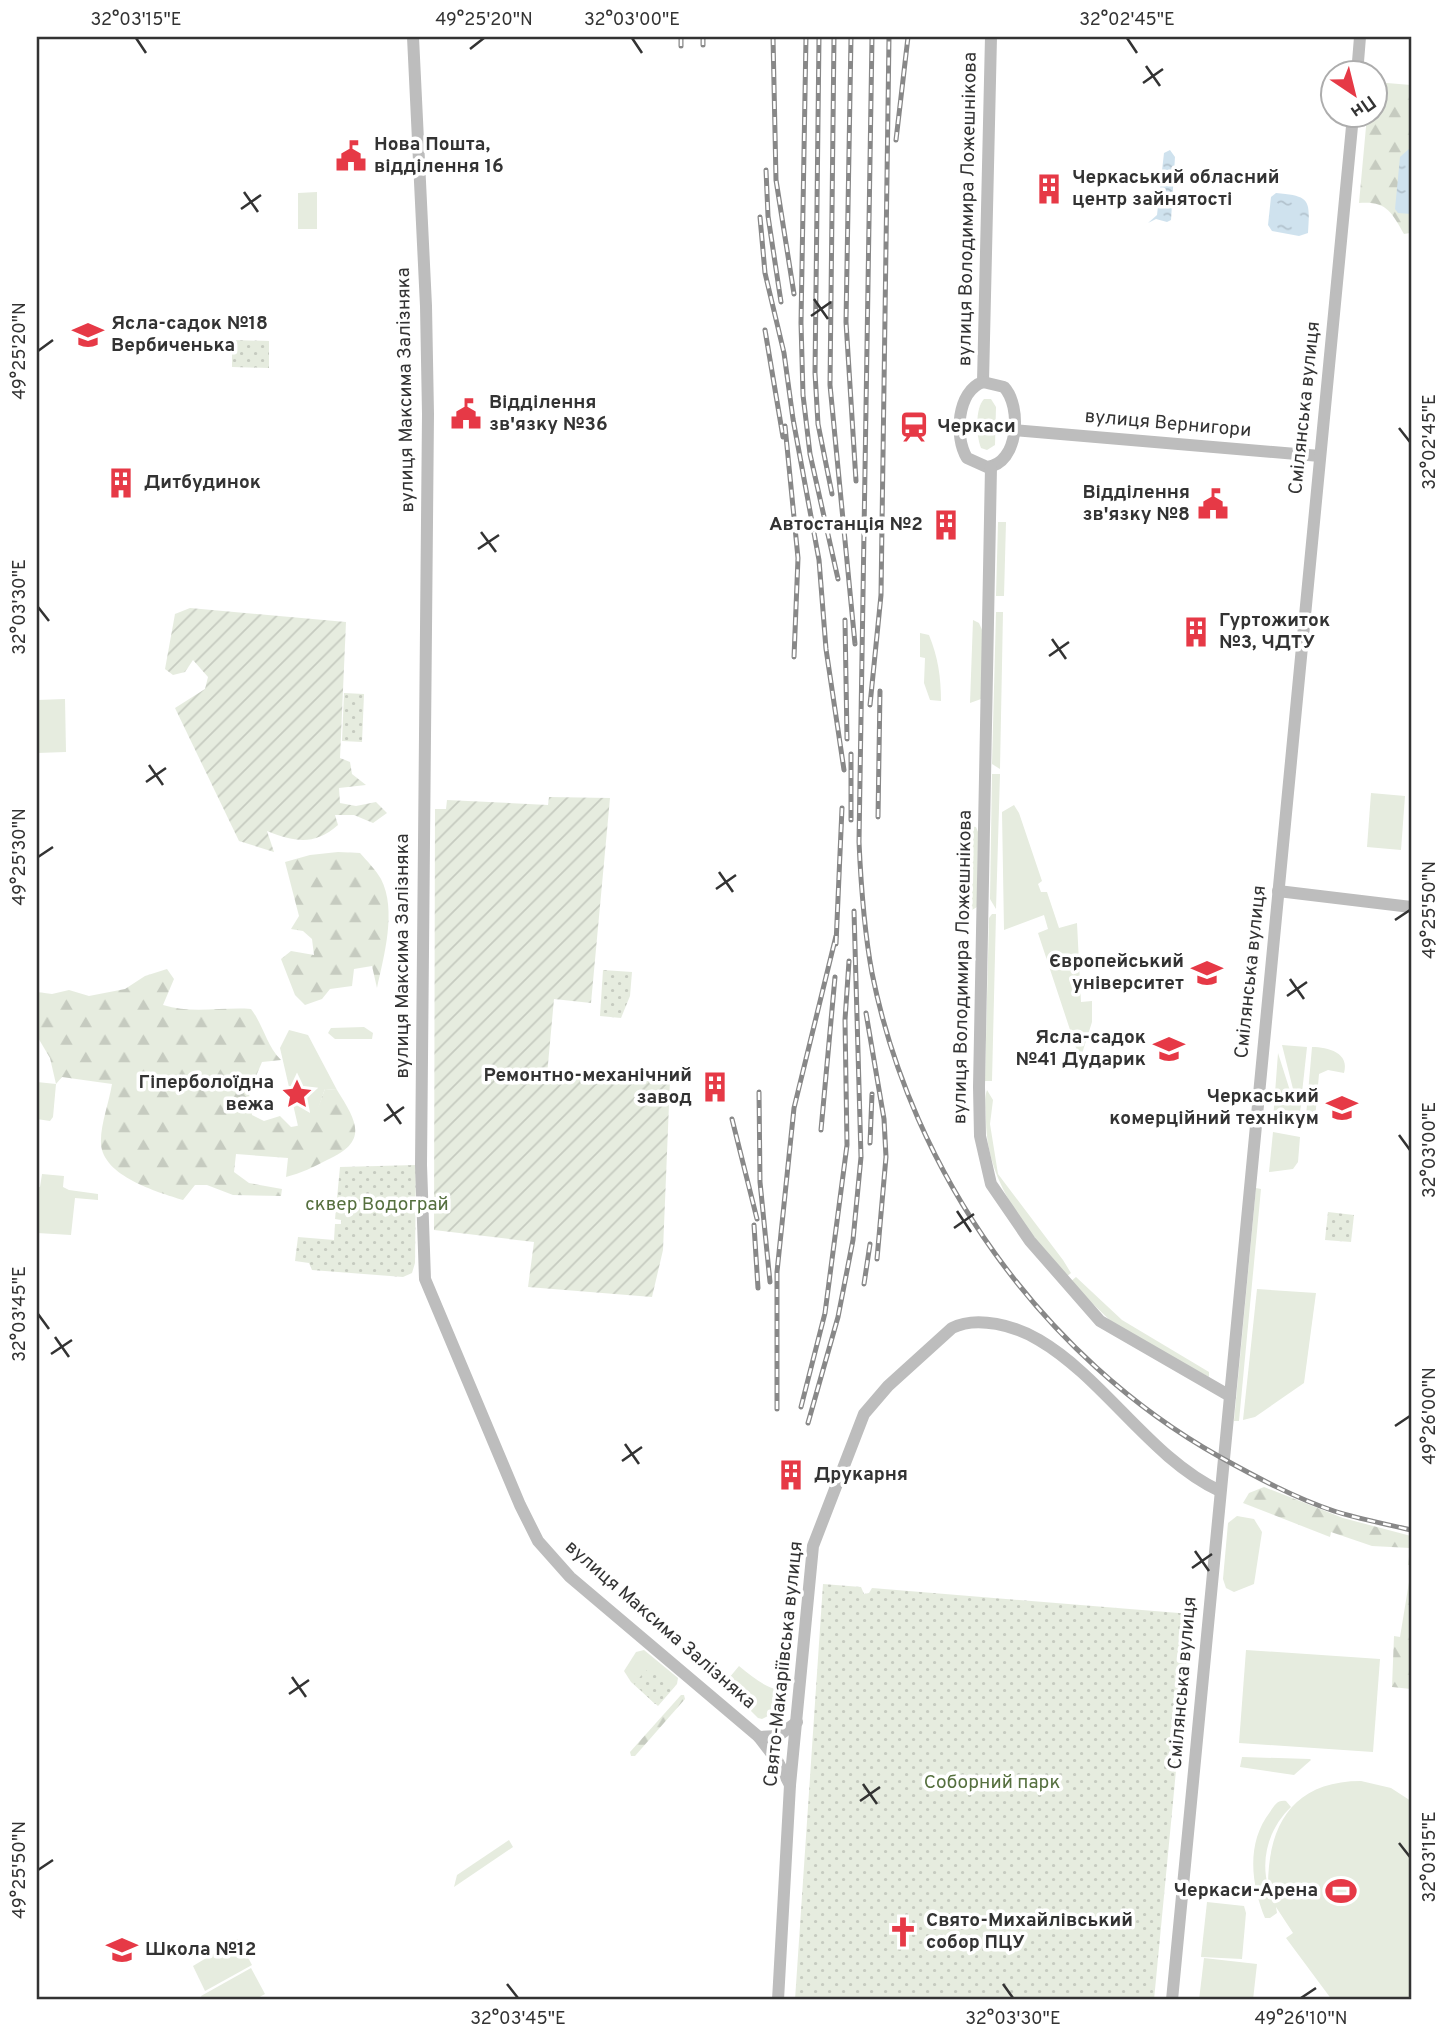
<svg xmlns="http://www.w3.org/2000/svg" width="1448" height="2037" font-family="Overpass,sans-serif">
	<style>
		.grass { fill: #e6ecdf }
		.forest { fill: url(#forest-firs) }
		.park { fill: url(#park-dots) }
		.garden { fill: url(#garden-furrows) }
		.water { fill: url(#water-ripples) }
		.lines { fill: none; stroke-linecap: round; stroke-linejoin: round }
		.secondary { stroke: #bdbdbd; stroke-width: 12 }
		.rail-casing { stroke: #888; stroke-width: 5 }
		.rail { stroke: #fff; stroke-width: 2.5; stroke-dasharray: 8; stroke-linecap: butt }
		.ticks { fill: none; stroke: #333; stroke-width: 2.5 }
		.labels { text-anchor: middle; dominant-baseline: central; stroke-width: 7; stroke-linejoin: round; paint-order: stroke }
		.poi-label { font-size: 19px; font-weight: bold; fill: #333; stroke: #fff; text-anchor: start }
		.street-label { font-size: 19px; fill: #333; stroke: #fff }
		.park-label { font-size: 19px; fill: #56703f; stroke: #fff }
		.neatline { fill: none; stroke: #333; stroke-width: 2.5 }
		.ticks-label { font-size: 18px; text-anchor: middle; fill: #333 }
	</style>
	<defs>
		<pattern id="forest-firs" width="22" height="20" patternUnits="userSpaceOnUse" patternTransform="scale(1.75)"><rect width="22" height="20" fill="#e6ecdf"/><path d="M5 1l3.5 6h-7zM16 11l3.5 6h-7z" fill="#c6cbc0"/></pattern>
		<pattern id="park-dots" width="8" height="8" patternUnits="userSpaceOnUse" patternTransform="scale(1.75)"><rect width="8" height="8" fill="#e6ecdf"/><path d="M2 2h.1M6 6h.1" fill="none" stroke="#c6cbc0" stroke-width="1.8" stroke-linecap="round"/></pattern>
		<pattern id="garden-furrows" width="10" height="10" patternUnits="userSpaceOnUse" patternTransform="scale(1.75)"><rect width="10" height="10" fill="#e6ecdf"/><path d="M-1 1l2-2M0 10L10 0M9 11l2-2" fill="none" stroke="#c6cbc0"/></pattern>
		<pattern id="water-ripples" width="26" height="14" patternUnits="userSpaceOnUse" patternTransform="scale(1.75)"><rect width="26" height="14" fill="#cfe2ee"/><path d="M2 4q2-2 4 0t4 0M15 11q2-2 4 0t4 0" fill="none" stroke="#b2c2cd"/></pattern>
	</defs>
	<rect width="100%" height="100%" fill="#fff"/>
	<g class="grass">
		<polygon points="317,192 317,229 298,229 298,193"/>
		<path d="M984 399H991L996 407 995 445 987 450 981 448C976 436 975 408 984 399Z"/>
		<polygon points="998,522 1006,522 1004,596 996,596"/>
		<polygon points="996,612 1003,612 1000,769 992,764"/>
		<polygon points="973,620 979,623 983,632 981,699 970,703"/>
		<path d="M920 633 929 635C938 657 941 677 941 701L930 700 924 683 925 658 920 657Z"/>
		<polygon points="65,699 66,752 37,753 37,700"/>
		<polygon points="992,774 1000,774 996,909 990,899"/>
		<polygon points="1371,793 1405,796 1401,850 1367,847"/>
		<polygon points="1014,805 1019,813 1042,881 1038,884 1041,892 1047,892 1059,928 1077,923 1081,1002 1092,1001 1092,1022 1080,1060 1038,933 1048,929 1044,915 1004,930 1002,812"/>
		<polygon points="968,826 976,827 978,832 977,907 967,913"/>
		<polygon points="992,914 996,914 992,1081 985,1081 989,918"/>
		<polygon points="364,1027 373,1033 372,1039 335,1039 328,1033 331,1028"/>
		<path d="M289 1030 308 1035 337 1090 325 1089C319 1104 317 1124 298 1126L280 1048Z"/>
		<polygon points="1282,1045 1307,1047 1302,1093 1293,1089"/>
		<path d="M1312 1047C1328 1047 1350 1053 1344 1073L1328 1070 1319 1074 1315 1120 1310 1122 1306 1116Z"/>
		<polygon points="1278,1053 1291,1094 1302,1100 1298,1123 1273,1120"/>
		<polygon points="37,1082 56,1084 53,1117 50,1121 37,1119"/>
		<path d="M987 1090 993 1100 990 1124 998 1174 1063 1260 1071 1273 1066 1277C1028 1230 987 1185 986 1121 986 1111 984 1098 987 1090Z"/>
		<polygon points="1273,1132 1300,1137 1298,1162 1293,1169 1269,1172"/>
		<polygon points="42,1174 64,1176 63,1187 69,1190 98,1194 98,1200 75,1198 71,1235 37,1233 37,1187 40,1187"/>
		<polygon points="1256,1188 1261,1189 1239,1421 1234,1421"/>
		<polygon points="1076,1277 1122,1320 1209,1372 1209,1377 1119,1329 1070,1282"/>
		<polygon points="1257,1289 1316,1293 1304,1383 1255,1417 1243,1420"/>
		<polygon points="1237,1516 1254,1519 1262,1532 1254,1584 1234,1592 1226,1588 1223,1579 1228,1523"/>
		<polygon points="644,1650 678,1678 677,1684 658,1706 631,1682 624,1671 636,1652"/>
		<polygon points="1246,1650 1380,1659 1373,1752 1239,1743"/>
		<path d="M739 1666C754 1678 764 1687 780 1690L776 1712 762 1719 758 1718 724 1684Z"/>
		<polygon points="1242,1757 1310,1759 1311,1760 1294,1775 1240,1767"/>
		<path d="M1361 1781 1391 1788 1411 1801V2000H1332L1286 1938 1293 1933 1276 1907 1277 1913 1270 1918H1265C1251 1884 1246 1843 1270 1812 1275 1805 1277 1800 1286 1801L1291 1807C1270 1827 1260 1857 1268 1886 1268 1825 1293 1781 1361 1781Z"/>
		<polygon points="509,1840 513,1847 454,1887 457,1875"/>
		<polygon points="1207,1902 1244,1906 1246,1913 1242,1959 1201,1957"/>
		<polygon points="238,1939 252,1965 205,1991 193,1966"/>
		<polygon points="1204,1958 1257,1964 1253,2000 1199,2000"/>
		<polygon points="251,1968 265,1994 254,2000 203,2000 201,1996"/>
	</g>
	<g class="forest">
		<path d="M1375 82 1411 85 1410 233 1404 234C1391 211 1386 201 1359 203L1367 116H1374Z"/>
		<path d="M338 852 360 853C367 861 376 870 381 879 397 910 384 956 377 988L372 966 354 969 352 986 330 989 322 999 305 1005 295 995 281 959 291 951 314 955 312 939 303 931 291 929 299 916 285 862 310 855Z"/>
		<path d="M167 969 174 979 163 1005C191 1014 221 1007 251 1009 264 1026 266 1045 281 1060L262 1062 249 1093 252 1115 264 1121 280 1116 291 1127C316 1124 317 1109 325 1089L337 1090C357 1122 369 1141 327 1160 314 1167 301 1173 286 1177L288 1158 236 1154 234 1172 249 1183 282 1189 281 1196 233 1195 207 1185H195L183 1200C157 1192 103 1176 101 1144 100 1125 109 1103 112 1084L62 1077 56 1084 50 1058 37 1036V992L52 994 69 990 89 996 125 989 145 976Z"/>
		<polygon points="1264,1487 1343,1518 1411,1536 1411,1565 1408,1565 1410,1548 1372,1546 1331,1532 1330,1537 1243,1503 1249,1493"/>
		<polygon points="1411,1570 1411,1689 1392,1687 1394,1636 1400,1637"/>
		<polygon points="681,1695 684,1695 685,1699 635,1756 631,1756 630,1752"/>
	</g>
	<g class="park">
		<polygon points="232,340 269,341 269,368 232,367"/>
		<polygon points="344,693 364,694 362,742 342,741"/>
		<polygon points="603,970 632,972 630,996 621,1018 600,1016"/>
		<polygon points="416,1165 415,1263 412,1273 403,1277 312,1270 309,1263 295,1261 298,1237 334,1240 335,1224 341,1224 341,1220 335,1219 340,1167"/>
		<polygon points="1328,1212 1354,1215 1351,1242 1325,1240"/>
		<polygon points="823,1584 861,1587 864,1594 869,1593 872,1588 1191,1614 1154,2000 795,2000"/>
		<polygon points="646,1670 652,1675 656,1671 674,1687 659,1704 655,1704 634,1684"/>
	</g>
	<g class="garden">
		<path d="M190 608 346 622 340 758 350 762 352 774 366 785 339 788 340 803 356 806 376 802 387 813 373 823 354 815H335L338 825C314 846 295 842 267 831L274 852 239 841 175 708 205 689 208 677 193 660 185 672 173 675 165 669 175 614Z"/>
		<polygon points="549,797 610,798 591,1003 554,999 547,1075 670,1080 663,1250 652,1297 528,1287 534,1242 434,1230 435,809 446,809 447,800 548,805"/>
	</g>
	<g class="water">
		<polygon points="1411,147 1411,214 1398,213 1395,209 1400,157"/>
		<polygon points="1170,150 1175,157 1171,220 1167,222 1156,219 1148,223 1157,215 1164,153"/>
		<path d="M1276 193C1311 196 1310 200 1308 233L1299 236 1272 231 1268 225 1271 197Z"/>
	</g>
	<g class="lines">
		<g class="secondary">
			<polyline points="413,37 426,306 428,414 421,1165 425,1279 520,1505 538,1541 570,1577 759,1737 778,1762 790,1785"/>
			<polyline points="1357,74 1360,37"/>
			<polyline points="983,382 991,37"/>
			<path d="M983 382 1004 387C1022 406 1019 464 987 467L967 458C954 437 957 391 983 382Z"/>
			<polyline points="1013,430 1320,456"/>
			<polyline points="991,467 979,1087 980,1136 991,1184 1030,1241 1100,1321 1230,1396"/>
			<polyline points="1278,891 1411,907"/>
			<polyline points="759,1737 778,1736 797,1722"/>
			<path d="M778 2000 790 1785 813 1546 864 1414 888 1386 952 1328C977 1315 1016 1326 1039 1340 1104 1378 1151 1459 1220 1491"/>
			<polyline points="1172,2000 1353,116"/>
		</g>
		<g class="rail-casing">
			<g id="rail">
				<polyline points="773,37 776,180 794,294"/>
				<polyline points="806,37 801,323 803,395 810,454 838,579"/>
				<polyline points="819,37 815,373 818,424 832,494"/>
				<polyline points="834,37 830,385 855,644"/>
				<polyline points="851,37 846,322 856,481"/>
				<path d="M872 37 859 842C861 886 864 930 872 973 912 1173 1042 1357 1220 1457 1256 1477 1295 1498 1334 1511 1359 1519 1386 1524 1411 1530"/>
				<polyline points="703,45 703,37"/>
				<polyline points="681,46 681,37"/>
				<polyline points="896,140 908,37"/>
				<polyline points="766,170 768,216 781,302"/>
				<polyline points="760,217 765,273 784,353 793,419 819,560 826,649 844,770"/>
				<polyline points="765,330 783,437"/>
				<polyline points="785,426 798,558 794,657"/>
				<polyline points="845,620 847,739"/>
				<polyline points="870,705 881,595 889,37"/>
				<polyline points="851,754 851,820"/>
				<polyline points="878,817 880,691"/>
				<polyline points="836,944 842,808"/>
				<polyline points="866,1013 884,1119 886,1157 877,1259"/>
				<polyline points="759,1092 760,1182 770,1282"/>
				<polyline points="732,1119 757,1219"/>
				<polyline points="821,1130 835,977"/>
				<polyline points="870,1143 872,1094"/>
				<polyline points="754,1225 758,1288"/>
				<polyline points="864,1284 870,1244"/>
				<polyline points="801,1407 825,1313 847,1145 845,1020 849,961"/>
				<polyline points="777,1409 777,1272 794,1108 836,936"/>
				<polyline points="808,1423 838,1317 853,1240 861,1157 854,911"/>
			</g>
		</g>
		<use href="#rail" class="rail"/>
	</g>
	<path class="ticks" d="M136 38 146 53M632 38 642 53M1127 38 1137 53M470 49 484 38M1146 66 1160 86M1143 83 1163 69M244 192 258 212M241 209 261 195M814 299 828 319M811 316 831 302M38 351 53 340M1399 428 1410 442M481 532 496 552M478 549 499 535M38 607 49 621M1052 639 1066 659M1049 656 1069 642M149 765 163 785M146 782 166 768M38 857 53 847M719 872 733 892M716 889 736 875M1395 920 1410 910M1290 979 1304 999M1287 996 1307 982M387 1104 401 1124M384 1121 404 1107M1399 1135 1410 1150M957 1211 971 1232M954 1228 974 1214M38 1314 49 1329M55 1337 69 1357M51 1354 72 1340M1395 1426 1410 1416M625 1444 639 1464M622 1461 642 1447M1195 1551 1209 1571M1192 1568 1212 1554M292 1677 306 1697M289 1694 309 1680M863 1784 877 1804M860 1801 880 1787M1399 1843 1410 1857M38 1870 53 1860M507 1984 518 1998M1003 1984 1013 1998M1301 1998 1316 1988"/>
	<defs>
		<g id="civic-bare" transform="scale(2.415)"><path d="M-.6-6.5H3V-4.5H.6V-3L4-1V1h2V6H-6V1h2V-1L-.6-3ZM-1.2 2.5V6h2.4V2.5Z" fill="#e63946" stroke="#fff" stroke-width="2.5" paint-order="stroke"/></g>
		<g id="building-bare" transform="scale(2.415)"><path d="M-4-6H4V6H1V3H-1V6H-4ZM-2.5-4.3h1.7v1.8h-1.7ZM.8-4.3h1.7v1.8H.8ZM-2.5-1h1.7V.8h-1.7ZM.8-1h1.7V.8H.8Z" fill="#e63946" stroke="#fff" stroke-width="2.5" paint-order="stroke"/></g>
		<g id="school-bare" transform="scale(2.415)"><path d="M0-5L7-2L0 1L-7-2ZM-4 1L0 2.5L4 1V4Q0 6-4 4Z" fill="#e63946" stroke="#fff" stroke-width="2.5" paint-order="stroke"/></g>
		<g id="station-bare" transform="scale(2.415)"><path d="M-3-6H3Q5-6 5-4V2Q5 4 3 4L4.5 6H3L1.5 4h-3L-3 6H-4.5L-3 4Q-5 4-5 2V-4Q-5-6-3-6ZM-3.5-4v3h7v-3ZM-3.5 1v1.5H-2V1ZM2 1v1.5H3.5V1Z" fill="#e63946" stroke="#fff" stroke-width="2.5" paint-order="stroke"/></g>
		<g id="university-bare" transform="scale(2.415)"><path d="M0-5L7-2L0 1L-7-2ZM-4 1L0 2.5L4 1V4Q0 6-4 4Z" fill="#e63946" stroke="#fff" stroke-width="2.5" paint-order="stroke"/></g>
		<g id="sight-bare" transform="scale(2.415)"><path d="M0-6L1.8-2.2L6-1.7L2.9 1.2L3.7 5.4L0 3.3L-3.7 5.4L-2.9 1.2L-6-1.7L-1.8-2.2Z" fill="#e63946" stroke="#fff" stroke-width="2.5" paint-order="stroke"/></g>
		<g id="stadium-bare" transform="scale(2.415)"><path d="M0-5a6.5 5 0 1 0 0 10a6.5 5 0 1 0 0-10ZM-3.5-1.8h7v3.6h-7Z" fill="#e63946" stroke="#fff" stroke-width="2.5" paint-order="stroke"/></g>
		<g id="church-bare" transform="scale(2.415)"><path d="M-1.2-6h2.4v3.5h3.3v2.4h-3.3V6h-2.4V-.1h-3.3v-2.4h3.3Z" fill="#e63946" stroke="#fff" stroke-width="2.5" paint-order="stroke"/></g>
	</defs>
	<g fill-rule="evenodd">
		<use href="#civic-bare" x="351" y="156"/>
		<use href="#building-bare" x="1049" y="189"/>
		<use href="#school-bare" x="88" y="335"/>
		<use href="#civic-bare" x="466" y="414"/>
		<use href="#station-bare" x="914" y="427"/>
		<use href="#building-bare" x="121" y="483"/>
		<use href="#civic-bare" x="1213" y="504"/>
		<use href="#building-bare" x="946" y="525"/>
		<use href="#building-bare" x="1196" y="632"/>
		<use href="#university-bare" x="1207" y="973"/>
		<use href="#school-bare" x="1169" y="1049"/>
		<use href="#building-bare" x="715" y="1087"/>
		<use href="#sight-bare" x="297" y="1094"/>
		<use href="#university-bare" x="1342" y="1108"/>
		<use href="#building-bare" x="791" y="1475"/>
		<use href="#stadium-bare" x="1341" y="1891"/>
		<use href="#church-bare" x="903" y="1932"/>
		<use href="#school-bare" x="122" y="1950"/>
	</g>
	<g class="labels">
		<g class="poi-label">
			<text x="374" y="145">Нова Пошта,<tspan x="374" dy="22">відділення 16</tspan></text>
			<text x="1072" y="178">Черкаський обласний<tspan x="1072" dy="22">центр зайнятості</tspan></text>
			<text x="111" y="324">Ясла-садок №18<tspan x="111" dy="22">Вербиченька</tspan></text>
			<text x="489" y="403">Відділення<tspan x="489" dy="22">зв'язку №36</tspan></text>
			<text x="937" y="427">Черкаси</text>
			<text x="144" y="483">Дитбудинок</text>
			<text x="1190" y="493" text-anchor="end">Відділення<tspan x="1190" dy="22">зв'язку №8</tspan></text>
			<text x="923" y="525" text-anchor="end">Автостанція №2</text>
			<text x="1219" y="621">Гуртожиток<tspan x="1219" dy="22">№3, ЧДТУ</tspan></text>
			<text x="1184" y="962" text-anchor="end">Європейський<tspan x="1184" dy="22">університет</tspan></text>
			<text x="1146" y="1038" text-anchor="end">Ясла-садок<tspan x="1146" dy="22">№41 Дударик</tspan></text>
			<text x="692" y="1076" text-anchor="end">Ремонтно-механічний<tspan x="692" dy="22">завод</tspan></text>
			<text x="274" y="1083" text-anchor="end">Гіперболоїдна<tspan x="274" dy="22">вежа</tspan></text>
			<text x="1319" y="1097" text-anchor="end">Черкаський<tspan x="1319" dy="22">комерційний технікум</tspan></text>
			<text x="814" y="1475">Друкарня</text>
			<text x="1318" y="1891" text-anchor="end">Черкаси-Арена</text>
			<text x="926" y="1921">Свято-Михайлівський<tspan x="926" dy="22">собор ПЦУ</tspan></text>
			<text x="145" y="1950">Школа №12</text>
		</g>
		<g class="street-label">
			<text transform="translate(968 209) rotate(-89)">вулиця Володимира Ложешнікова</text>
			<text transform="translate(406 390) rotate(-91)">вулиця Максима Залізняка</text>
			<text transform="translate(1305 408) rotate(-84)">Смілянська вулиця</text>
			<text transform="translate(1168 424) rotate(5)">вулиця Вернигори</text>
			<text transform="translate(403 956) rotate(-90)">вулиця Максима Залізняка</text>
			<text transform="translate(963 967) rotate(-89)">вулиця Володимира Ложешнікова</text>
			<text transform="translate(1251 972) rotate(-84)">Смілянська вулиця</text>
			<text transform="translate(660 1625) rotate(41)">вулиця Максима Залізняка</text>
			<text transform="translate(784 1664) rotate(-84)">Свято-Макаріївська вулиця</text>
			<text transform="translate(1183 1683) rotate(-85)">Смілянська вулиця</text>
		</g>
		<g class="park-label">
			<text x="377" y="1205">сквер Водограй</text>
			<text x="992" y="1783">Соборний парк</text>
		</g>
	</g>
	<rect width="1448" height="2037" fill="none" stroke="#ffffff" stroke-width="77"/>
	<g transform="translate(1354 94) rotate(145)"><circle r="33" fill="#ffffff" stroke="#adadad" stroke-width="2"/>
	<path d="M0-5L12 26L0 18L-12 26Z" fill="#e63946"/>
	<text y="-10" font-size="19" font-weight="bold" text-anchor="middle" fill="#333333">Пн</text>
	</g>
	<rect x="38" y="38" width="1372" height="1960" class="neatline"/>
	<g class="ticks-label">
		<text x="136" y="25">32°03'15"E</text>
		<text x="484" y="25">49°25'20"N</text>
		<text x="632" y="25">32°03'00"E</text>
		<text x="1127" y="25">32°02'45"E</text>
		<text transform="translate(19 351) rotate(-90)" y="6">49°25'20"N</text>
		<text transform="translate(1429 442) rotate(-90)" y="6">32°02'45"E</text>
		<text transform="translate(19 607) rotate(-90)" y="6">32°03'30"E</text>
		<text transform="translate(19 857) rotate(-90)" y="6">49°25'30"N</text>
		<text transform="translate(1429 910) rotate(-90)" y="6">49°25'50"N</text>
		<text transform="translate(1429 1150) rotate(-90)" y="6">32°03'00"E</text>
		<text transform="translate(19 1314) rotate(-90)" y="6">32°03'45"E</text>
		<text transform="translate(1429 1416) rotate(-90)" y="6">49°26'00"N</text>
		<text transform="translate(1429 1857) rotate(-90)" y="6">32°03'15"E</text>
		<text transform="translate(19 1870) rotate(-90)" y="6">49°25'50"N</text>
		<text x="518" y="2024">32°03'45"E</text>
		<text x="1013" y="2024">32°03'30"E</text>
		<text x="1301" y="2024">49°26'10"N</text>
	</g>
</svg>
